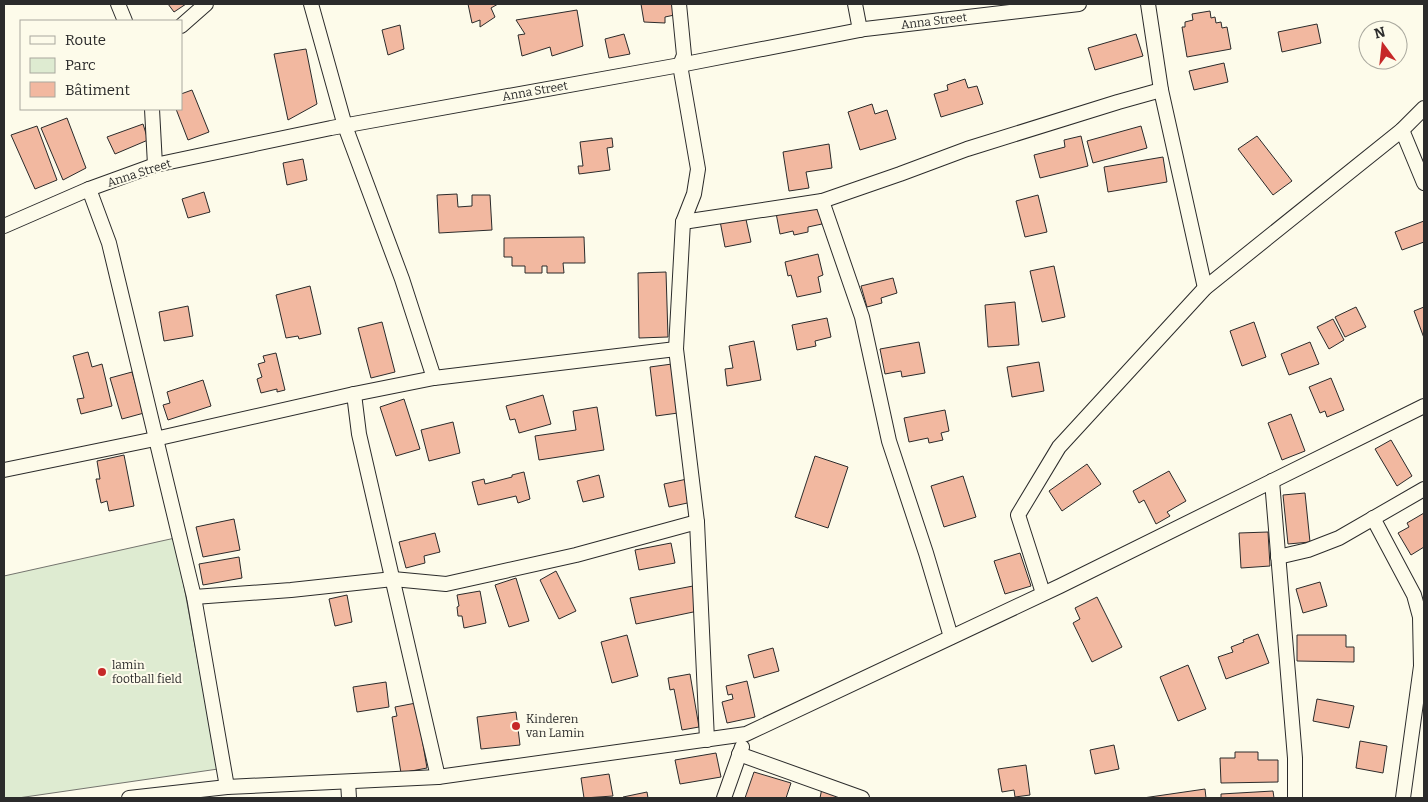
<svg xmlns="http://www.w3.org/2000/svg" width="1428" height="802" font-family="Bitter,serif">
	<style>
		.green { fill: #deebd1; stroke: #74746e }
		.building { fill: #f2b8a0; stroke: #2b2b2b }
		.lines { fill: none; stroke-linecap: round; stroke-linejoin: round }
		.minor-casing { stroke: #2b2b2b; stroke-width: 16 }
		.minor { stroke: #fdfbea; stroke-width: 14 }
		.poi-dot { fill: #c62828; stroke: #fdfbea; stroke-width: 2 }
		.labels { text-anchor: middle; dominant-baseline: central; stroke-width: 4; stroke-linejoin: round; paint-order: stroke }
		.street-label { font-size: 12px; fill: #2b2b2b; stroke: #fdfbea }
		.poi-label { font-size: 12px; fill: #2b2b2b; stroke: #fdfbea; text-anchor: start }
	</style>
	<rect width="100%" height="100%" fill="#fdfbea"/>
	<polygon class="green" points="175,538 218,769 18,798 4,798 4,576"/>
	<g class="building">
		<polygon points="168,4 186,4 174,12"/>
		<polygon points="468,4 498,4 491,8 495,17 480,27 480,20 472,23"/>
		<polygon points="641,4 676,4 679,14 665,17 665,23 644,22"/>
		<polygon points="577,10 583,46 552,56 550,47 522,56 518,35 525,34 516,20"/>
		<polygon points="1210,11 1211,18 1215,17 1216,23 1221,22 1222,28 1227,27 1231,49 1187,57 1182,27 1185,27 1185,22 1193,20 1192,14"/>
		<polygon points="1317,24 1321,43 1282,52 1278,32"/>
		<polygon points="400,25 404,49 388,55 382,30"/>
		<polygon points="624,34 630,54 609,58 605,39"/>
		<polygon points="1136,34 1143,56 1095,70 1088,48"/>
		<polygon points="306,49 317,104 288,120 274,54"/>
		<polygon points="1224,63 1228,82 1194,90 1189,71"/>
		<polygon points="965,79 968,88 977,86 983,104 941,117 934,94 948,90 947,85"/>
		<polygon points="192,90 209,132 188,140 176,109 181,109 181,94"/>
		<polygon points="872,104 875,114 887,110 896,139 860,150 848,112"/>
		<polygon points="67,118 86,168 63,180 41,128"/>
		<polygon points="143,124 148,140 115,154 107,137"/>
		<polygon points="37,126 57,180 35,189 11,135"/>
		<polygon points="1141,126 1147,148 1093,163 1087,141"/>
		<polygon points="1081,136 1088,166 1040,178 1034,155 1065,147 1064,140"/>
		<polygon points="1257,136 1292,181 1273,195 1238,149"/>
		<polygon points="612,138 613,147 607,148 610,170 579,174 578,166 583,166 580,142"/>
		<polygon points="829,144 832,168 806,172 809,188 789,191 783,152"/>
		<polygon points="1163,157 1167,182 1108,192 1104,167"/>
		<polygon points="303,159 307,180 287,185 283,163"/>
		<polygon points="204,192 210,212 188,218 182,199"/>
		<polygon points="457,194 458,207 472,206 472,195 490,195 492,230 439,233 437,195"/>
		<polygon points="1038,195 1047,232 1025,237 1016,201"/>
		<polygon points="819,205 822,224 808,227 808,232 794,235 793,231 780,234 776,213"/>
		<polygon points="745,215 751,242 725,247 720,221"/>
		<polygon points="1424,221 1424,242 1402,250 1395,232"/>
		<polygon points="584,237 585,263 563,263 564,273 547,273 547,266 542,266 542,273 525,273 525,266 512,266 512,257 504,257 504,238"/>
		<polygon points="818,254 823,275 818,277 821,292 797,297 791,275 788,276 785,262"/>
		<polygon points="1054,266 1065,317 1042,322 1030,271"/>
		<polygon points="666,272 668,337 639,338 638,273"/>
		<polygon points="893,278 897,293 881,298 882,303 867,307 861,286"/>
		<polygon points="310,286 321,334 299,339 298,336 286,338 276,295"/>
		<polygon points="1015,302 1019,345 988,347 985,305"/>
		<polygon points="188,306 193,336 164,341 159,312"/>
		<polygon points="1356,307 1366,327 1345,337 1335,317"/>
		<polygon points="1424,307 1424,338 1414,311"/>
		<polygon points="827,318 831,337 815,341 816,346 797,350 792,325"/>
		<polygon points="1333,319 1344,340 1329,349 1317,327"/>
		<polygon points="382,322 395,372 371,378 358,328"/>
		<polygon points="1254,322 1266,357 1242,366 1230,331"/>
		<polygon points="754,341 761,380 727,386 725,369 733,368 729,346"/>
		<polygon points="919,342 925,373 902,377 901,371 885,374 880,349"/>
		<polygon points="1310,342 1319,364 1289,375 1281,354"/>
		<polygon points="88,352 92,367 102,364 112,406 81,414 77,399 84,398 73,356"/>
		<polygon points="276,353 285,390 277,392 277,389 261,393 257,379 262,377 258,364 265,362 263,356"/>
		<polygon points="1039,362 1044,391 1012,397 1007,367"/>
		<polygon points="672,364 678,413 656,416 650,367"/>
		<polygon points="132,372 144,413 122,419 110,378"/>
		<polygon points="1331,378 1344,410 1327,417 1325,411 1320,413 1309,387"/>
		<polygon points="203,380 211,406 168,420 163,405 170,403 167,392"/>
		<polygon points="543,395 551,424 519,433 515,419 510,420 506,406"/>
		<polygon points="404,399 420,449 396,456 380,407"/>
		<polygon points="597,407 604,450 539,460 535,436 576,430 573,411"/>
		<polygon points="945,410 949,431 941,433 943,440 929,443 928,438 909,442 904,418"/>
		<polygon points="1291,414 1305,451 1282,460 1268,423"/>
		<polygon points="453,422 460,453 429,461 421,430"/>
		<polygon points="1391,440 1412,476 1397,486 1375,449"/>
		<polygon points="124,455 134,506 109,511 107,501 101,503 96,479 100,479 97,461"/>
		<polygon points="815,456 848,467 828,528 795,517"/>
		<polygon points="1087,464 1101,484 1062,511 1049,491"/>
		<polygon points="1169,471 1186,501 1167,512 1170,516 1156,524 1144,500 1139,503 1133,491"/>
		<polygon points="524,472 530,499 518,503 516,496 478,505 472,482 484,479 485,484 512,477 512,475"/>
		<polygon points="599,475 604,497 583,502 577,481"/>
		<polygon points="963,476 976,517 944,527 931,486"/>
		<polygon points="687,479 692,502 669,507 664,484"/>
		<polygon points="1305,493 1310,542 1288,544 1283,495"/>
		<polygon points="1424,513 1424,547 1411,555 1398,533 1409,527 1407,523"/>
		<polygon points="234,519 240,550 203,557 196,527"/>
		<polygon points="1268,532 1270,566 1241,568 1239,533"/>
		<polygon points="435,533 440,552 424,556 425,563 406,568 399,542"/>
		<polygon points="671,543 675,563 639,570 635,550"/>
		<polygon points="1020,553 1031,586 1005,594 994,561"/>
		<polygon points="239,557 242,578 203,585 199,564"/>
		<polygon points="556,571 576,611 559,619 540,580"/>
		<polygon points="516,578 529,621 509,627 495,585"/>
		<polygon points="1320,582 1327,606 1303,613 1296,589"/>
		<polygon points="693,586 698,611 636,624 630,598"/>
		<polygon points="480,591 486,623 464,628 462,616 458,616 457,607 459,606 457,595"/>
		<polygon points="347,595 352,622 335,626 329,599"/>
		<polygon points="1097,597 1122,647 1092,662 1073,623 1080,619 1075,608"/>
		<polygon points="1258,634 1269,663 1226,679 1218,657 1233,652 1231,647 1244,642 1243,640"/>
		<polygon points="627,635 638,676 612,683 601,642"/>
		<polygon points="1297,635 1346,635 1346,647 1354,647 1354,662 1297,661"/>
		<polygon points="773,648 779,671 754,678 748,655"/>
		<polygon points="1188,665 1206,709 1178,721 1160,677"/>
		<polygon points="690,674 699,727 682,730 674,689 670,690 668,678"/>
		<polygon points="747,681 755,717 727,723 722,702 733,699 732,694 728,695 726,686"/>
		<polygon points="386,682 389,707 357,712 353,687"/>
		<polygon points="1317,699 1354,706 1349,728 1313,721"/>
		<polygon points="416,703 427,768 401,773 392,717 397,716 395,707"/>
		<polygon points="516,712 520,745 481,749 477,717"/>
		<polygon points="1360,741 1387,746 1383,773 1356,768"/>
		<polygon points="1114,745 1119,769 1095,774 1090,750"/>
		<polygon points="1235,752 1258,752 1258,760 1278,760 1278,782 1221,783 1220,758 1235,758"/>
		<polygon points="716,753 721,777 680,784 675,760"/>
		<polygon points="1026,765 1030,795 1015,797 1014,790 1002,792 998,769"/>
		<polygon points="754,772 791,783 786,798 745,798"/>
		<polygon points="609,774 613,796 584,798 581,778"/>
		<polygon points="822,788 845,798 820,798"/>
		<polygon points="1205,789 1206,798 1143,798"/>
		<polygon points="1273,791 1274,798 1221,798 1221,794"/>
		<polygon points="647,792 648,798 623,798 623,797"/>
	</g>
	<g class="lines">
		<g class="minor-casing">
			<g id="minor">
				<polyline points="118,4 125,21"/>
				<polyline points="311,4 345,126 402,279 434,378"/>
				<polyline points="679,4 684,55 680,65 698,169 694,194 683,222 676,349 697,522 707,740"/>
				<polyline points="855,4 860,30"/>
				<polyline points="1148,4 1161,90 1205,288"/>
				<polyline points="181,26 206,4"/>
				<polyline points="152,109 155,165"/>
				<polyline points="1402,130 1424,183"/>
				<polyline points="89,189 109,243 194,597 227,787"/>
				<polyline points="822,201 862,317 889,441 926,553 951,637"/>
				<polyline points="683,222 822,201 900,174 967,149 1118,102 1161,90"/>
				<polyline points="4,226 89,189 155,165 331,128 680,65 865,29 1079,4"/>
				<polyline points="354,394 359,434 438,777"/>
				<polyline points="4,470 155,439 354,394 434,378 676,349"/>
				<polyline points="1272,481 1295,758 1295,798"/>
				<polyline points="1373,518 1414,595 1420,617 1421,666 1403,798"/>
				<polyline points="1278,557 1308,550 1339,538 1424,489"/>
				<polyline points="1043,593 1018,515 1059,447 1205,288 1402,130 1424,108"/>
				<polyline points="194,597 291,590 393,579 446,584 576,555 697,522"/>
				<polyline points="739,754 862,798"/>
				<polyline points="348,782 349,798"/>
				<polyline points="129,798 227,787 438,777 746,734 1060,586 1424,406"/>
				<polyline points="724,798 742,747"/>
			</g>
		</g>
		<use href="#minor" class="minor"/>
	</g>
	<g class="poi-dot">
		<circle cx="102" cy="672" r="5"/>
		<circle cx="516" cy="726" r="5"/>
	</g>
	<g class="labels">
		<g class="street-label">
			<text transform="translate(934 21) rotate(-7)">Anna Street</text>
			<text transform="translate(535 91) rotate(-10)">Anna Street</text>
			<text transform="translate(139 173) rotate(-18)">Anna Street</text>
		</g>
		<g class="poi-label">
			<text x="112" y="665">lamin<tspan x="112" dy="14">football field</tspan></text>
			<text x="526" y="719">Kinderen<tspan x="526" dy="14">van Lamin</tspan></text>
		</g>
	</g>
	<rect width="1428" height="802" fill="none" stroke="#2b2b2b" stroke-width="10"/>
	<rect x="20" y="20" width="162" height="90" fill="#fdfbea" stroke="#a9a89e"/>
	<rect x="30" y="36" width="25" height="8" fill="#fdfbea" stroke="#a9a89e"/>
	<text x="65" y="45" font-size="15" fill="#2b2b2b">Route</text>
	<rect x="30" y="58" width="25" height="15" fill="#deebd1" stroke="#a9a89e"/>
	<text x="65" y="70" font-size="15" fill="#2b2b2b">Parc</text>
	<rect x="30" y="82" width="25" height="15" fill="#f2b8a0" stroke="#a9a89e"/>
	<text x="65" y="95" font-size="15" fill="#2b2b2b">Bâtiment</text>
	<g transform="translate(1383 45) rotate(345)"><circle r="24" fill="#fdfbea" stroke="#a9a89e"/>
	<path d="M0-4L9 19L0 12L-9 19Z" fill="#c62828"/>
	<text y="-8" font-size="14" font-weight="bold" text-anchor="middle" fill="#2b2b2b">N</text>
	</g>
</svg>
